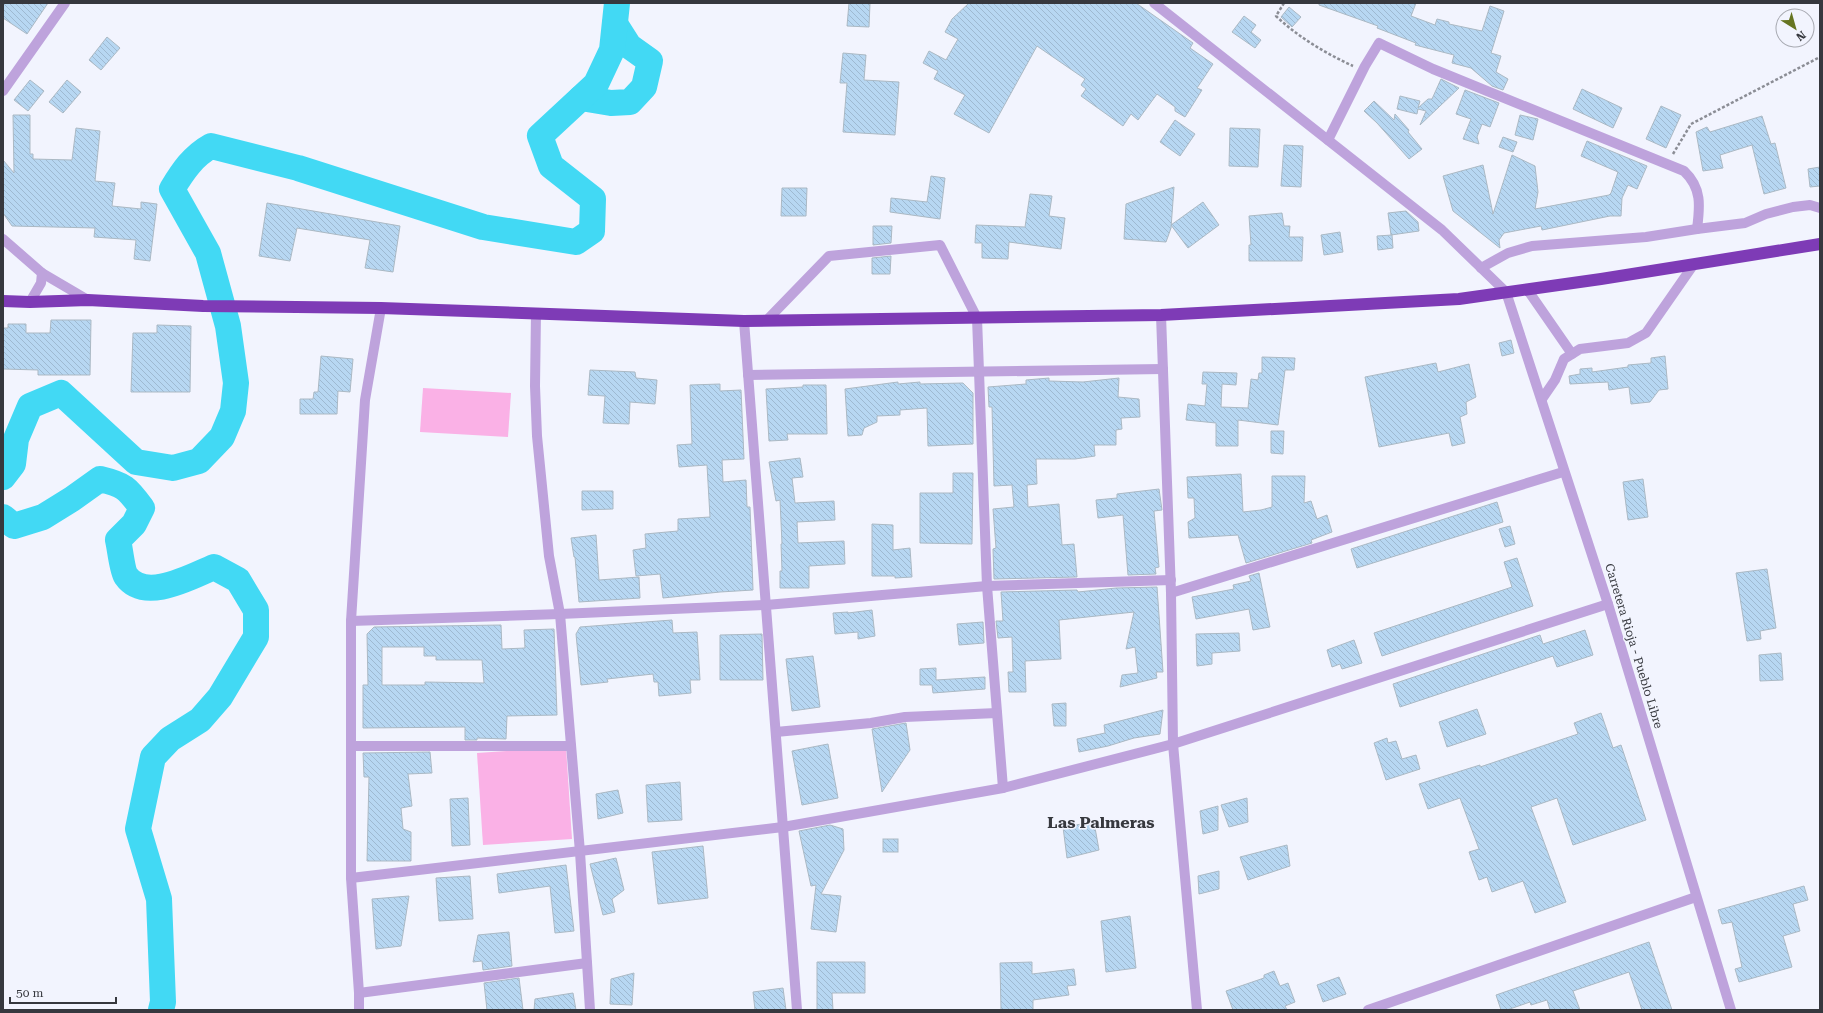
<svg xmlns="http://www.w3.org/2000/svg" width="1823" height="1013" font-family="'Roboto Serif',serif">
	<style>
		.park { fill: #fab1e6 }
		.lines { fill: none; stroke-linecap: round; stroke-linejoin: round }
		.river { stroke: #42d9f4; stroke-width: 26 }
		.building { fill: url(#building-back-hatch); stroke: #abb9c4; fill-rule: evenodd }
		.path { stroke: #8b8d95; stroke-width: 2.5; stroke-dasharray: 3 2; stroke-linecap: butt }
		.minor { stroke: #bea3dc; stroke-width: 10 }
		.highway { stroke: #7e3bb6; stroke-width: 12 }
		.labels { text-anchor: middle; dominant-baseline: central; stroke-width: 3; stroke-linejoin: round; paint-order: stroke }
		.street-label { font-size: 12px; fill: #36383e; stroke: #f2f4fe }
		.district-label { font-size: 16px; font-weight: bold; fill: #36383e; stroke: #f2f4fe }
	</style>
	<defs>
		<pattern id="building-back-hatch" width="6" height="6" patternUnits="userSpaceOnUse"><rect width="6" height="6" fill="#b7d7f2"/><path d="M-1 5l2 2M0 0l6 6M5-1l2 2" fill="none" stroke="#9eb9d1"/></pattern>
	</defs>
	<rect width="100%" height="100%" fill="#f2f4fe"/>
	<g class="park">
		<polygon points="423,388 511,393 508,437 420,432"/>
		<polygon points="566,747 572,839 483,845 477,753"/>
	</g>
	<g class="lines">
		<g class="river">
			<polyline points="581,98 611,103 630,102 644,87 650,61 629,46 615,24"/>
			<path d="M3 477 13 464 16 439 30 406 61 393 136 462 173 468 199 461 222 437 233 411 236 383 228 326 208 253 172 189C183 171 193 156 211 146L298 168 483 227 576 242 592 231 593 199 551 166 540 136 596 84 612 50 617 3"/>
			<path d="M3 517 14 526 43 517 72 499 100 479C125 485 127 488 142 508L134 524 118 540C120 548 122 570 126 576 145 603 192 576 214 567L238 580 256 610V637L220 697 200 720 170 739 153 757 138 829 159 899 163 1002 161 1010"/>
		</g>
	</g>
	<g class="building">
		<polygon points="3,3 48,3 27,34 3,18"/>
		<polygon points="849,3 870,3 869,27 847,26"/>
		<polygon points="969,3 1136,3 1193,43 1190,48 1213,64 1197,88 1202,90 1185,117 1175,111 1175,107 1157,94 1138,120 1131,114 1123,126 1081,96 1086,89 1081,85 1085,79 1037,46 989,133 954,114 965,95 934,79 938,71 923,63 929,51 946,60 958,39 945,32 952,19"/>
		<polygon points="1319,3 1416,3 1411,16 1435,25 1437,19 1449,22 1449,24 1482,31 1490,6 1504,11 1491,53 1501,56 1496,72 1508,79 1503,90 1492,86 1471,68 1452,63 1454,55 1415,45 1416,43 1377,28 1378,26 1319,5"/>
		<polygon points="1289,7 1301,17 1292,27 1281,17"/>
		<polygon points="1244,16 1256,25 1251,32 1261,40 1255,48 1232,32"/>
		<polygon points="107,37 120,48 101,70 89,60"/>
		<polygon points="843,53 866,55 864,80 899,82 895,135 843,132 847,83 840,83"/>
		<polygon points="1441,79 1459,88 1420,125 1426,111 1418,109 1417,114 1397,109 1400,96 1420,101 1418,108 1428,99 1432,99"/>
		<polygon points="30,80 44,91 28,111 14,100"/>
		<polygon points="67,80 81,92 63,113 49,102"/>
		<polygon points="1582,89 1622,108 1613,128 1573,109"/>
		<polygon points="1465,90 1499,103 1490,127 1482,124 1477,137 1479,144 1463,139 1471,119 1456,114"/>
		<polygon points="1374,101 1394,120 1395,114 1409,130 1408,132 1422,149 1409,159 1377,123 1364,111"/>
		<polygon points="1661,106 1681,115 1666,148 1646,139"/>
		<polygon points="13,115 30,115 30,154 33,154 33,159 72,160 76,128 100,131 95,181 115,183 112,206 141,209 141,202 157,204 150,261 134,259 136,240 94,237 95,228 12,226 3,213 3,160 14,173"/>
		<polygon points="1520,115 1538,119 1533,140 1515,135"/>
		<polygon points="1762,116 1771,144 1775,143 1786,188 1764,194 1752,145 1720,155 1723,168 1703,171 1696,132 1707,127 1710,132"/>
		<polygon points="1175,120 1195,134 1180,156 1160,142"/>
		<polygon points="1230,128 1260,129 1258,167 1229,166"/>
		<polygon points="1503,137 1517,142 1513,152 1499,147"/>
		<polygon points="1587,141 1647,166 1637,189 1628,185 1622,198 1621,216 1610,216 1542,230 1541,226 1504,233 1499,240 1500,248 1453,211 1443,176 1483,165 1493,214 1512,155 1535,166 1538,192 1535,209 1609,195 1611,193 1618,172 1581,156"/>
		<polygon points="1284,145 1303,146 1301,187 1281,186"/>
		<polygon points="1820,167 1820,186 1810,187 1808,169"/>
		<polygon points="931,176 945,178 940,219 890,212 891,198 927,202"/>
		<polygon points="1174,187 1171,228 1166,242 1124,239 1126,204"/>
		<polygon points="782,188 807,188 806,216 781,216"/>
		<polygon points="1030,194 1052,196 1049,216 1065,218 1061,249 1009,242 1008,259 982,258 982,243 975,243 976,225 1025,227"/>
		<polygon points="1203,202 1219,225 1188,248 1171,225"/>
		<polygon points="267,203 400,226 393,272 365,268 370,240 297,228 290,261 259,256"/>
		<polygon points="1406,211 1418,222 1419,231 1391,235 1388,213"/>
		<polygon points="1282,213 1284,226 1290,226 1289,237 1303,237 1302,261 1249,261 1249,245 1251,245 1249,216"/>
		<polygon points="873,226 892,226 891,243 873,245"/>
		<polygon points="1340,232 1343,252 1324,255 1321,235"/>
		<polygon points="1392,235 1393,248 1378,250 1377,236"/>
		<polygon points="891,256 890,274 872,274 872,258"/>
		<polygon points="51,320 91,320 90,375 38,375 38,370 3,369 3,328 8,328 8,324 26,324 26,333 50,333"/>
		<polygon points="157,325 191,326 190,392 131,392 133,333 157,333"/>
		<polygon points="1511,340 1514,353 1502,356 1499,343"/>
		<polygon points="321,356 353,359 350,392 338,391 337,414 300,414 300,399 313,399 314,392 318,392"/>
		<polygon points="1665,356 1668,389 1659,390 1650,402 1631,404 1629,387 1609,390 1608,382 1570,384 1569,376 1580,374 1580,369 1592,368 1592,372 1628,367 1628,365 1651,363 1651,358"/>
		<polygon points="1262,357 1295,358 1294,370 1285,370 1278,425 1238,420 1238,446 1216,446 1216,423 1186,420 1188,404 1205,406 1207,384 1202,384 1203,372 1237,373 1236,385 1222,384 1221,407 1248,408 1251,379 1258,380 1259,373 1262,373"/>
		<polygon points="1436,363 1438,372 1469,364 1476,397 1466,402 1467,414 1460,417 1465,443 1452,446 1449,433 1379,447 1365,377"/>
		<polygon points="590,370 635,372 636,378 657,380 655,404 630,402 629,424 603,423 605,396 588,395"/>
		<polygon points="1049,378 1049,381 1083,382 1119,378 1118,397 1139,399 1140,417 1121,418 1122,429 1116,430 1116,445 1094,445 1095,456 1075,459 1036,459 1037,484 1027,485 1028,507 1059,504 1062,545 1074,544 1077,577 994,579 993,549 996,548 993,509 1014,507 1012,485 994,486 992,407 989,407 988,387 1026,384 1026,380"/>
		<polygon points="898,382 898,384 920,382 920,384 963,383 973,393 973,444 928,446 927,408 900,410 900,415 877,416 877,422 864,428 862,435 848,436 845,389"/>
		<polygon points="720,384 720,391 741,390 744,459 722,460 723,482 746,480 747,507 750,507 753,590 720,592 663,598 660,574 636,576 633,550 646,548 645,534 678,531 678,519 710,517 707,465 679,467 677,445 692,444 690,385"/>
		<polygon points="803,385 826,385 827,434 787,434 788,440 769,441 766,389 803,387"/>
		<polygon points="1271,431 1284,431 1283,454 1271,453"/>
		<polygon points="800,458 803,477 792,478 795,503 834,501 835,520 797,522 798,543 844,541 845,564 809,566 809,588 780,588 780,571 782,571 781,544 782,544 780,500 776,501 769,462"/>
		<polygon points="953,473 973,473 972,544 920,543 920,493 953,493"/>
		<polygon points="1241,474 1243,512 1261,510 1272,507 1272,476 1305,476 1304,503 1311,501 1317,519 1327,515 1332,532 1311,540 1312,543 1246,563 1238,535 1189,538 1188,522 1195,518 1194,498 1188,498 1187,477"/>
		<polygon points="1643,479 1648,517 1628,520 1623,482"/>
		<polygon points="1159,489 1162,510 1154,511 1159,567 1155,568 1156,574 1128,575 1123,515 1098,518 1096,500 1117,498 1117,494"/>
		<polygon points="582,491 613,491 613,509 582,510"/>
		<polygon points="1497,502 1503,522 1357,568 1351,549"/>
		<polygon points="872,524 893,525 893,550 910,548 912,577 895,578 895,576 872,576"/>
		<polygon points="1510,526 1515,544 1505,547 1499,529"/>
		<polygon points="596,535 599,580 639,577 640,598 579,602 575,557 574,557 571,538"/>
		<polygon points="1517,558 1533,606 1382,656 1374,633 1512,587 1504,562"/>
		<polygon points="1767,569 1776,628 1760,631 1761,639 1747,641 1736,573"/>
		<polygon points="1259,573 1270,627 1253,630 1249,609 1196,619 1192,597 1234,589 1233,585 1251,581 1249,576"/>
		<polygon points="1157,587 1163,672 1156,672 1157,678 1120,687 1122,675 1138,673 1135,647 1126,649 1134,612 1059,620 1061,659 1025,661 1026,692 1009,692 1008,672 1013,672 1012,637 998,638 996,621 1003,621 1001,592 1077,590 1078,592 1116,588"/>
		<polygon points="872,610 875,636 858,639 858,632 835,634 833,613 848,612 848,613"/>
		<polygon points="672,620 673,633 697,632 700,680 690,680 691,693 659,696 658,682 654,682 653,674 607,679 608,682 581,685 576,634 580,627"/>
		<polygon points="983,622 984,643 959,645 957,624"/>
		<path d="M501 625 502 649 525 648 524 630 554 629 557 715 507 716 506 739 477 738V740H465V727L363 728V685H368L367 634 374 627ZM382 647H424V656H436V660H482L484 683 425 682V685H382Z"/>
		<polygon points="1585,630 1593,655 1557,667 1553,656 1400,707 1393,684 1540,635 1543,644"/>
		<polygon points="1239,633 1240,651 1212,653 1212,664 1197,666 1196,634"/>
		<polygon points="762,634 763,680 720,680 720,635"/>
		<polygon points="1354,640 1362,663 1342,669 1340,664 1332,667 1327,650"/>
		<polygon points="1781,653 1783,680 1760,681 1759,655"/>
		<polygon points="813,656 820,707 792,711 786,659"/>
		<polygon points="936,668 936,680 985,677 985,689 933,693 932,685 920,685 920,669"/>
		<polygon points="1066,703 1066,726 1054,726 1052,704"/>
		<polygon points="1477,709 1486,734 1447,747 1439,722"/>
		<polygon points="1163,710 1160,734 1134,738 1108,746 1079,752 1077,739 1105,733 1104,725"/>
		<polygon points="1601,713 1613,748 1621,745 1646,820 1573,845 1557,798 1531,807 1566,902 1535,913 1523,881 1492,892 1487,877 1479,880 1469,852 1479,849 1460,798 1428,809 1419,784 1480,765 1480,767 1578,734 1574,723"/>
		<polygon points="906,723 910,750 882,792 872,729"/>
		<polygon points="1387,738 1388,743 1396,741 1402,759 1416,755 1420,769 1386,780 1374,743"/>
		<polygon points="828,744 838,798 802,805 792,751"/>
		<polygon points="430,752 432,773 408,774 412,806 401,808 403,829 411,832 411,861 367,861 369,777 364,777 363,753"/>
		<polygon points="680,782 682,820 648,822 646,785"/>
		<polygon points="618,790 623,813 598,819 596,794"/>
		<polygon points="468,798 470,845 452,846 450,799"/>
		<polygon points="1247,798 1248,822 1229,827 1221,805"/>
		<polygon points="1218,806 1218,830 1203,834 1200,811"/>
		<polygon points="1094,822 1099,850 1067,858 1063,827"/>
		<polygon points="830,825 843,829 844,850 821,894 841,896 836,932 811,929 816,885 811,886 799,831"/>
		<rect x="883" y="839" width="15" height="13"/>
		<polygon points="1287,845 1290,866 1248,880 1240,857"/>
		<polygon points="703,846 708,898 658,904 652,852"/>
		<polygon points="616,858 624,890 612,899 615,912 603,915 590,864"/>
		<polygon points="566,865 574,931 555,933 550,886 499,893 497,874"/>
		<polygon points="1219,871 1219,889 1199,894 1198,876"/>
		<polygon points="470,876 473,919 439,921 436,878"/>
		<polygon points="1804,886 1808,900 1793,904 1800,931 1783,936 1792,967 1739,982 1735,969 1742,967 1732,922 1722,924 1718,910"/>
		<polygon points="409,896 401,946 376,949 372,899"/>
		<polygon points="1130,916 1136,968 1106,972 1101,921"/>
		<polygon points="509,932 512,966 483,970 482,961 473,962 478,935"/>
		<polygon points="1649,942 1672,1010 1642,1010 1629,972 1573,991 1580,1010 1550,1010 1547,1000 1531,1005 1530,1002 1507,1010 1501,1010 1496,995"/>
		<polygon points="817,962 865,962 865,993 832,993 833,1010 817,1010"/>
		<polygon points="1032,962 1032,974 1074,969 1076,985 1067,986 1069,995 1033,1000 1033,1010 1001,1010 1000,963"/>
		<polygon points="1274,971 1280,986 1288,983 1295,1002 1285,1006 1287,1010 1233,1010 1226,991 1264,978 1264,975"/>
		<polygon points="634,973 632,1005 610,1004 611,979"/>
		<polygon points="1339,977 1346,994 1323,1002 1317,985"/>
		<polygon points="519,978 523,1010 487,1010 484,983"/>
		<polygon points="783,988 786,1010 755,1010 753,992"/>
		<polygon points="573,993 576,1010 534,1010 535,999"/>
	</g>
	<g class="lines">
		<g class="path">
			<path d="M1284 3 1276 16C1298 37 1325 53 1353 66"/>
			<polyline points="1673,154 1691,124 1820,57"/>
		</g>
		<g class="minor">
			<polyline points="1154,3 1442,230 1506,292 1608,604 1731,1010"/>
			<polyline points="3,91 65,3"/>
			<path d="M1328 140 1365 66 1379 43 1433 69 1684 171C1702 188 1700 206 1697 229"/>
			<polyline points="3,239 42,273 88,300"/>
			<polyline points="1481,268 1508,253 1532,246 1646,237 1697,229 1745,223 1766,214 1793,207 1810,205 1820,208"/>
			<polyline points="1527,289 1572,354"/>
			<polyline points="30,302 41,283 42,273"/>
			<polyline points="536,313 535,386 537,436 549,556 560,614 580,852 590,1010"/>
			<polyline points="1161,315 1171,593 1173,744 1197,1010"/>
			<polyline points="767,320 829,256 940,245 977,318 987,586 1003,788"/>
			<polyline points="744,321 797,1010"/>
			<polyline points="748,375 1163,369"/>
			<polyline points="1542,399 1555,380 1564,359 1580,349 1628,343 1646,333 1694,264"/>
			<polyline points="1171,593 1563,472"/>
			<polyline points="351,621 560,614 766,605 987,586 1171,580"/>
			<polyline points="776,732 871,723 905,717 997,713"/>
			<polyline points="352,746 571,746"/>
			<polyline points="351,878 783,827 1003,788 1173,744 1608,604"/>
			<polyline points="359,993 587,963"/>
			<polyline points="359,1010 359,993 351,878 351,621 365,400 381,308"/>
			<polyline points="1368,1010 1696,897"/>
		</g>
		<polyline class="highway" points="3,301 30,302 88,300 203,306 381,308 744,321 1161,315 1459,299 1601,279 1820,244"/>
	</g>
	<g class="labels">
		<g class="street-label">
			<text transform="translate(1634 646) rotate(73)">Carretera Rioja - Pueblo Libre</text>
		</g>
		<g class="district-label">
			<text x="1101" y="822">Las Palmeras</text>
		</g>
	</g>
	<rect width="1823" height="1013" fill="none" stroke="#36383e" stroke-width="8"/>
	<g transform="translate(1795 28) rotate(143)"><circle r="19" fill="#f2f4fe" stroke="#a7a9b1"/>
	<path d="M0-3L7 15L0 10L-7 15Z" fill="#667522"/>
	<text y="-6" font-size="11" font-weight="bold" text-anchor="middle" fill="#36383e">N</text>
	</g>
	<path d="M10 997v6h106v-6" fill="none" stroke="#36383e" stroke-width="2"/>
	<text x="16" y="997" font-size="12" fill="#36383e" stroke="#f2f4fe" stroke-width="3" paint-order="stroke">50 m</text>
</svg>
